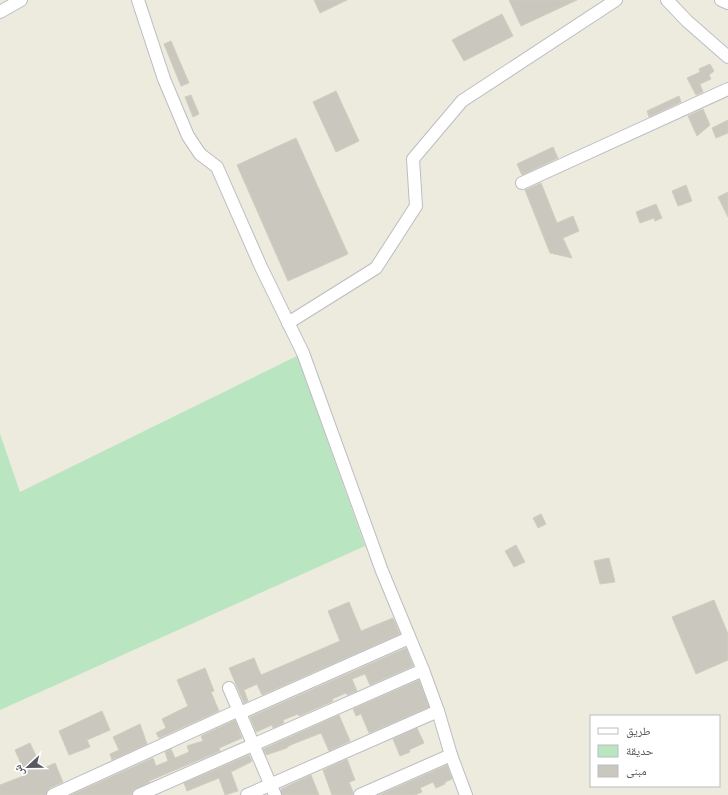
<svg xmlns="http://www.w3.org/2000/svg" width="728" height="795" font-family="Jost,'Noto Naskh Arabic',sans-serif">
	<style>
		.green { fill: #b9e5c1 }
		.building { fill: #c9c7be; stroke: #d0cebd }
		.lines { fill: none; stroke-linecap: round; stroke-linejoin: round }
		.minor-casing { stroke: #bcbdc4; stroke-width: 14 }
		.minor { stroke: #fff; stroke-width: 12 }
	</style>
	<rect width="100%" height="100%" fill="#ecebde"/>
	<polygon class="green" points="297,356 365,546 0,710 0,434 20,492"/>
	<g class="building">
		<polygon points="314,0 347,0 320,13"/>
		<polygon points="509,0 577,0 521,26"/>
		<polygon points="502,14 513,36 464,61 452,40"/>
		<polygon points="171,41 189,83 181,86 164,44"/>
		<polygon points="710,64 714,71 709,75 711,79 700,84 703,92 696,95 687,78 700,72 699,69"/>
		<polygon points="336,91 359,141 336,152 313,102"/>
		<polygon points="191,95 199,114 193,117 185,97"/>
		<polygon points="679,96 681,102 649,117 647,111"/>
		<polygon points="703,109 710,125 697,136 688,116"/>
		<polygon points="728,120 728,133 716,138 712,128"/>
		<polygon points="296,138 348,254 288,281 237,165"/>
		<polygon points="553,147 558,158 522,175 517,164"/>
		<polygon points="541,183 557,223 573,216 579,231 563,238 572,258 550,253 525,190"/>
		<polygon points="686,185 692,201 678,206 672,191"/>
		<polygon points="728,192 728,217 718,197"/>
		<polygon points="656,204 662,218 655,221 654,218 640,223 636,212"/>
		<polygon points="541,514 546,524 538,528 533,518"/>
		<polygon points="516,545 525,562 514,567 505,551"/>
		<polygon points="609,558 615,582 600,584 594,561"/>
		<polygon points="714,600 728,634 728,660 696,674 672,617"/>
		<polygon points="349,602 361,631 393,618 400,634 262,695 257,684 244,690 248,701 244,703 229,668 254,658 261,675 340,641 328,611"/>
		<polygon points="406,648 413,666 370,685 365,674 352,679 357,691 347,695 346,693 332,699 333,701 299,716 298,714 283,720 284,723 273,728 272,725 256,732 250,717"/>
		<polygon points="205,668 214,691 211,692 219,711 159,738 156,733 166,728 162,719 188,706 177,680"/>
		<polygon points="419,680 429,707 369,733 361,714 356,716 353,709"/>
		<polygon points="102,711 110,730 87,740 90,747 69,755 59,731"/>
		<polygon points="339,715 350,741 329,751 321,733 293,744 287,747 287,748 266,755 263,749"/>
		<polygon points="235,720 242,738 219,748 220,751 149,781 150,782 133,790 132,795 71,795 153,758 156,766 168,761 165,752 171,749 175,758 189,752 187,746 203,741 201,736"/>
		<polygon points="140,724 147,744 112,760 110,754 119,750 113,737"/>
		<polygon points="417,728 424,743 409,750 410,752 400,756 393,739"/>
		<polygon points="30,743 42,769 55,763 63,782 50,788 47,791 46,795 0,795 0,785 26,775 15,750"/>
		<polygon points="249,755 252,761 251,762 231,772 238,791 225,795 219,778 187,791 184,783"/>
		<polygon points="347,759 355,780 349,782 353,792 353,795 332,795 323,770"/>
		<polygon points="447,765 452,779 445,782 445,784 436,788 433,782 420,788 422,792 415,795 379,795"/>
		<polygon points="311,775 319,795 282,795 281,789"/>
	</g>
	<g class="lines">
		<g class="minor-casing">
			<g id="minor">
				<polyline points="138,0 164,79 188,136 200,154 217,167 261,267 303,353 382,571 423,670 438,711 451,755 466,795"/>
				<polyline points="667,0 687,21 728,57"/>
				<polyline points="721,0 728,3"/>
				<polyline points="0,12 21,0"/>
				<polyline points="522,183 728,89"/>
				<polyline points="288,323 376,268 416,206 413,159 462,101 616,0"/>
				<polyline points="229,688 275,795"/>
				<polyline points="240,713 409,638"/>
				<polyline points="53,795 239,710"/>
				<polyline points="139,795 423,670"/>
				<polyline points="247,795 438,711"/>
				<polyline points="360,795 451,755"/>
			</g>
		</g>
		<use href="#minor" class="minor"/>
	</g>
	<rect x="590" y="715" width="130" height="72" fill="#ffffff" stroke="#bcbdc0"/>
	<rect x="598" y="728" width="20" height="6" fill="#ffffff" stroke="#bcbdc0"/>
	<text x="626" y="735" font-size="12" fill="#585a61">طريق</text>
	<rect x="598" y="745" width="20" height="12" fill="#b9e5c1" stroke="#bcbdc0"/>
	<text x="626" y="755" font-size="12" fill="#585a61">حديقة</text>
	<rect x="598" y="765" width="20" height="12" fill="#c9c7be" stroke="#bcbdc0"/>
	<text x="626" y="775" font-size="12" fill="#585a61">مبنى</text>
	<g transform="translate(28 767) rotate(248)" stroke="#ffffff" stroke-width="3" paint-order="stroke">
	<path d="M0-3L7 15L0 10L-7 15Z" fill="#585a61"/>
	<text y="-6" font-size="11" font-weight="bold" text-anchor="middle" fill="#585a61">ش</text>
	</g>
</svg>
